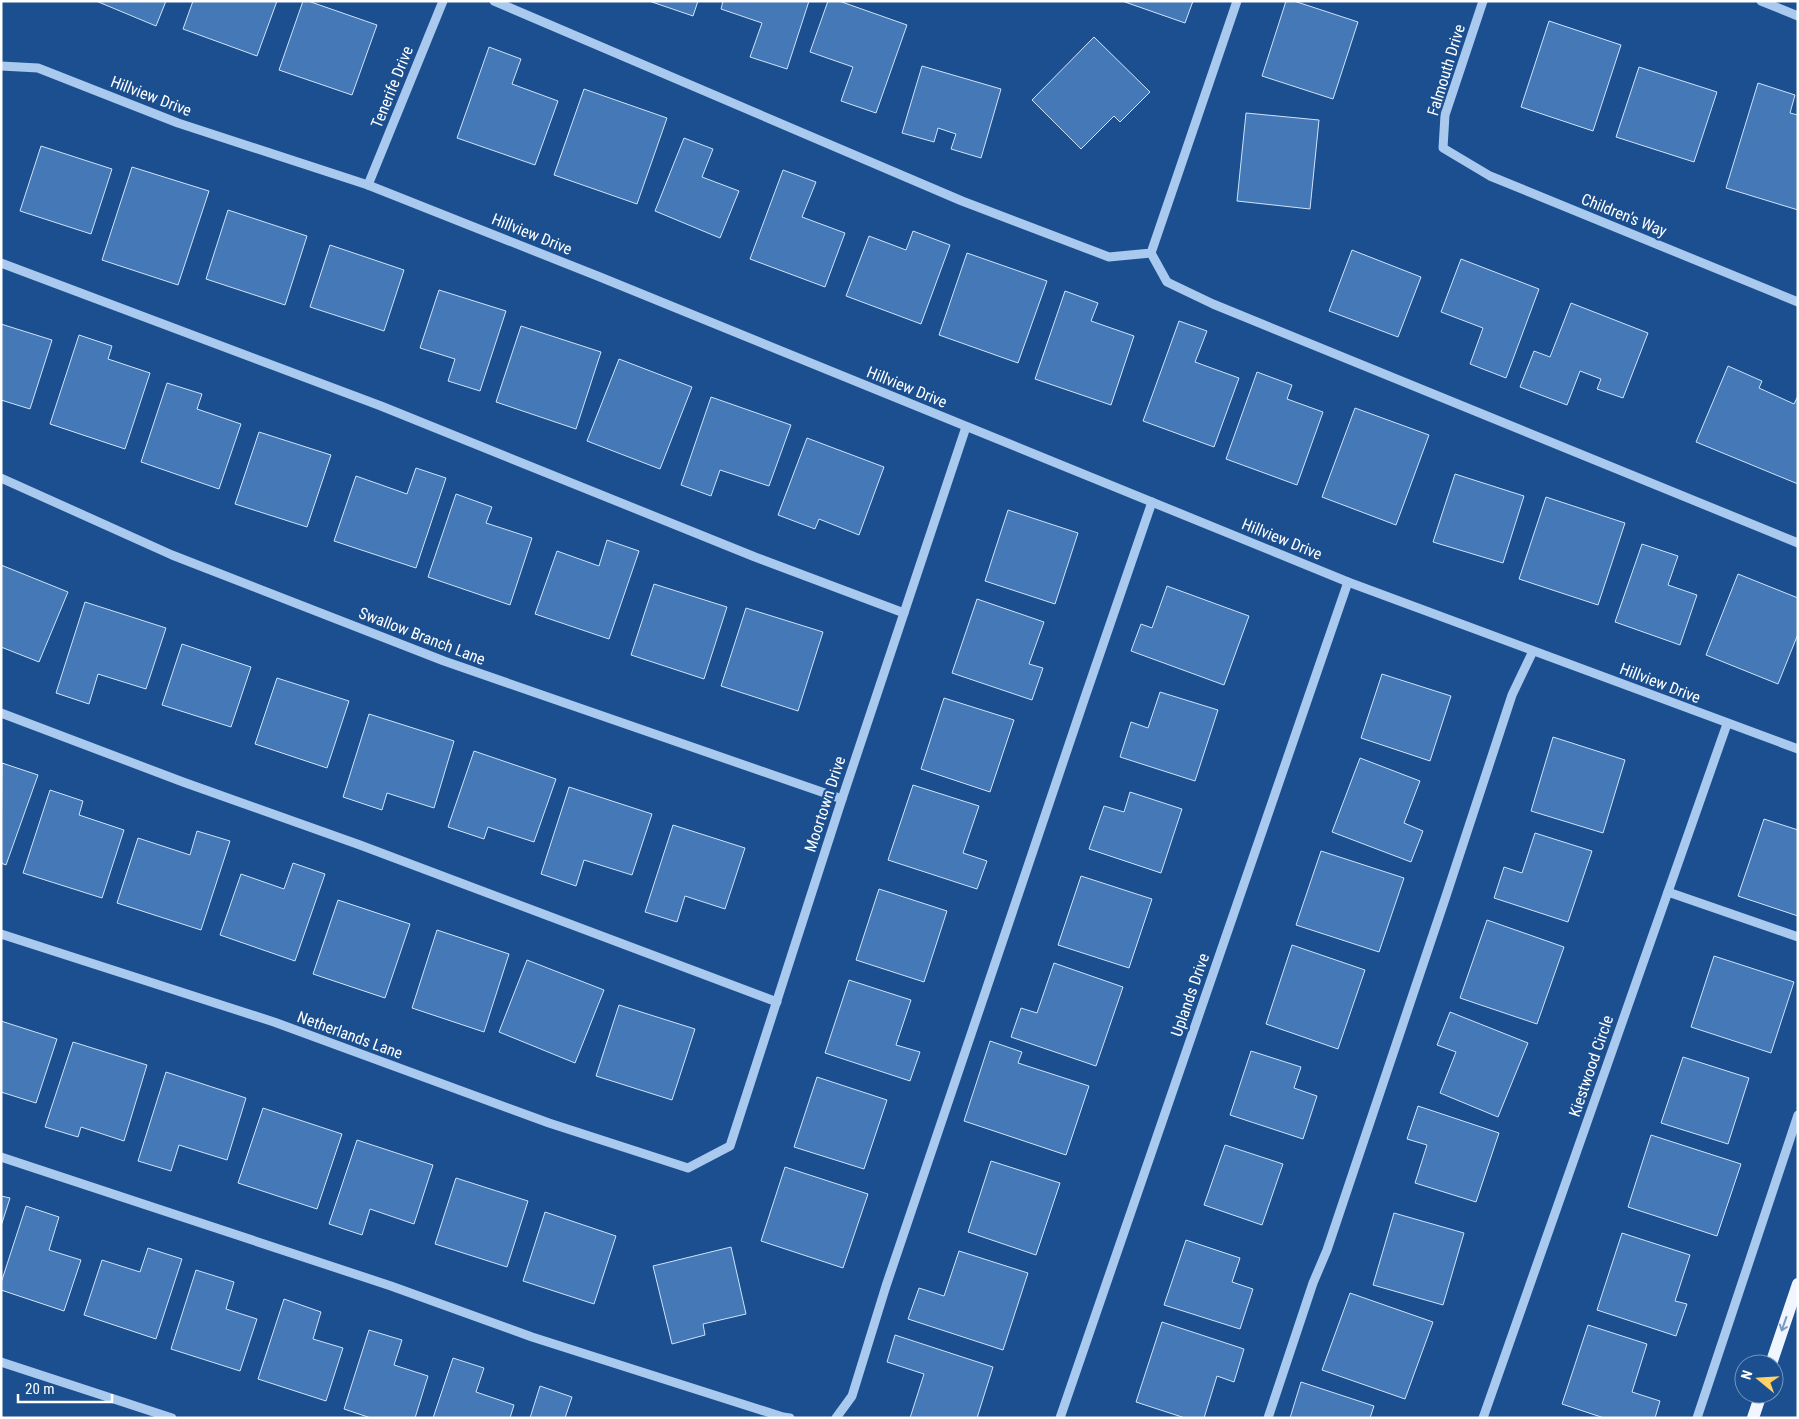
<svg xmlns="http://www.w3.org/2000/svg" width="1799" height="1419" font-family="'Roboto Condensed',sans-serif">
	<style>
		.building { fill: #4478b7; stroke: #cfe3fa }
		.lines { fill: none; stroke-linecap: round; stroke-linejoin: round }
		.minor { stroke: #a9c9ee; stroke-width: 9 }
		.major { stroke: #f0f6ff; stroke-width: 12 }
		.oneway { stroke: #7b9ac1 }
		.labels { text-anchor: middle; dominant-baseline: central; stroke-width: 4.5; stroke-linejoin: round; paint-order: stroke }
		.street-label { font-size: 16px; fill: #fff; stroke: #1b4f8f }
	</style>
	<rect width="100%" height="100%" fill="#1b4f8f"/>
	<g class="building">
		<polygon points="96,1 166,1 156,26"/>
		<polygon points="193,1 277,1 257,56 183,29"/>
		<polygon points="303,1 308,1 377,25 352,95 279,70"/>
		<polygon points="649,1 698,1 693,16"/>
		<polygon points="723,1 809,1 787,69 750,57 762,23 721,9"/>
		<polygon points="828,1 839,1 907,25 876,113 841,101 853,67 810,52"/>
		<polygon points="1122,1 1193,1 1185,23"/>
		<polygon points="1286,1 1294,1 1358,22 1333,99 1262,76"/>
		<polygon points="1549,21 1621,45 1593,131 1521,107"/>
		<polygon points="1094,37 1150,92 1120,122 1114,116 1081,149 1032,100"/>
		<polygon points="489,47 521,59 512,84 558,101 535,165 457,138"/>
		<polygon points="922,66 1001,89 981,158 951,149 956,134 938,128 934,142 902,133"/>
		<polygon points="1639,67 1717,92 1694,162 1616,137"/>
		<polygon points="1758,83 1795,95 1790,113 1798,115 1798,210 1726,188"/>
		<polygon points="584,89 667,118 637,204 554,175"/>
		<polygon points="1246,113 1319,120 1310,209 1237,201"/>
		<polygon points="684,138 713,149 702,177 739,191 720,238 655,211"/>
		<polygon points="41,146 112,169 91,234 20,211"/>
		<polygon points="132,167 209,191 178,285 102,260"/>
		<polygon points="783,170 816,182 802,217 845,233 825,287 750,259"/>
		<polygon points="228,210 307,236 285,305 206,279"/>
		<polygon points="913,231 950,245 921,324 846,296 869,236 906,250"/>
		<polygon points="330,245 404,270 384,331 310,307"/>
		<polygon points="1352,250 1421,277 1398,337 1329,311"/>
		<polygon points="967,253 1047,281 1018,363 939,335"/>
		<polygon points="1461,259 1539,289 1506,378 1470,364 1483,328 1441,312"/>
		<polygon points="439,290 506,311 480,391 448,381 455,359 420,348"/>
		<polygon points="1065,291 1098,303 1091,321 1134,336 1111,405 1035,379"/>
		<polygon points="1571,303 1648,333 1623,398 1597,389 1601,379 1580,371 1567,405 1520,387 1534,351 1550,357"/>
		<polygon points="1179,321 1207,331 1195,362 1239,378 1214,447 1143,421"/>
		<polygon points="1,324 52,340 30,409 1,400"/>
		<polygon points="521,326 601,352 576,429 496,402"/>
		<polygon points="79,335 112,346 108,359 150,373 125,449 50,424"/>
		<polygon points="619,359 692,387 660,469 587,441"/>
		<polygon points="1728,366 1762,381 1759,388 1794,404 1798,396 1798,484 1696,442"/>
		<polygon points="1257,372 1292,385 1287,399 1323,412 1297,485 1226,459"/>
		<polygon points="167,383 202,394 197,409 241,424 219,489 141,462"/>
		<polygon points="711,397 791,425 769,486 720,470 711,496 681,485"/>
		<polygon points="1355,408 1429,435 1396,525 1322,497"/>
		<polygon points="259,432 331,455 307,527 235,504"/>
		<polygon points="807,438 884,467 859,535 819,519 815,529 778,515"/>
		<polygon points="416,468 446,478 416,568 334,541 356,476 407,494"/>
		<polygon points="1455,474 1524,496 1503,563 1433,542"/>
		<polygon points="456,494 492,507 486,523 532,538 510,605 428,577"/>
		<polygon points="1546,497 1625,523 1598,605 1519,579"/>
		<polygon points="1008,510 1078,533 1055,604 985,581"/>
		<polygon points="607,540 639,551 609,639 535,614 557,551 599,566"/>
		<polygon points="1642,544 1678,556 1668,585 1697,595 1680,645 1615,622"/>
		<polygon points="1,565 68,592 39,662 1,647"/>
		<polygon points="1738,574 1798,598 1798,634 1778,684 1706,655"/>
		<polygon points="654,584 727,607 704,679 631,655"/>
		<polygon points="1167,586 1249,616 1224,685 1131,651 1141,624 1152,628"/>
		<polygon points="977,599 1044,622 1029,664 1043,668 1032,700 952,673"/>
		<polygon points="85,602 166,628 146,689 98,674 89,704 56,693"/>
		<polygon points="746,608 823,632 798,711 721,686"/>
		<polygon points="182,644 251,667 231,727 162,705"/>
		<polygon points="1382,674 1451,696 1430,761 1361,738"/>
		<polygon points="277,678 349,701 327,768 255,744"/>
		<polygon points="1160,692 1218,710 1195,781 1120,757 1131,722 1148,728"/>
		<polygon points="944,698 1014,720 990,792 921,769"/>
		<polygon points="369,714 454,741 434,808 387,793 382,810 343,797"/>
		<polygon points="1553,737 1625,760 1603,833 1531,811"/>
		<polygon points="474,751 556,779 534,842 488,827 484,839 448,827"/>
		<polygon points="1360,758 1420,781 1404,823 1423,831 1411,862 1332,832"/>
		<polygon points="2,763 38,775 6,865 1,863"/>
		<polygon points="913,785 979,806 963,853 987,861 977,889 888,860"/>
		<polygon points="569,787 652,814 632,875 584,860 576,886 541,874"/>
		<polygon points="50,790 83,801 79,815 124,830 102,898 23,873"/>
		<polygon points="1130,792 1182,809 1161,873 1089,849 1104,806 1124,812"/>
		<polygon points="1764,819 1798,830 1798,916 1738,896"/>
		<polygon points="673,825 745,848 725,909 685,896 677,922 645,912"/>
		<polygon points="197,831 230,841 201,930 117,903 138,838 190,855"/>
		<polygon points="1535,833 1592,851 1568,922 1494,898 1504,867 1522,873"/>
		<polygon points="1321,851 1404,878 1379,952 1296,925"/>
		<polygon points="293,863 325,874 295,961 220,935 241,874 284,889"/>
		<polygon points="1081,876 1152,899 1129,968 1058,945"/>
		<polygon points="879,889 947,911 924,982 856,960"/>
		<polygon points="338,900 410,924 385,998 313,974"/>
		<polygon points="1487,920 1564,947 1537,1024 1460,998"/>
		<polygon points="437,930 509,954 484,1032 412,1008"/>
		<polygon points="1292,945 1365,970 1338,1049 1266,1024"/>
		<polygon points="1714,956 1794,982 1771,1053 1691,1027"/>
		<polygon points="527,960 604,990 575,1063 499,1032"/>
		<polygon points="1054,963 1123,987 1096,1066 1011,1037 1021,1008 1037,1013"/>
		<polygon points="849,980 911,1000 896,1045 920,1052 910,1081 825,1053"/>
		<polygon points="619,1005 695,1029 672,1100 596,1076"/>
		<polygon points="1450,1012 1528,1043 1498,1117 1440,1093 1456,1052 1437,1045"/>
		<polygon points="1,1021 57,1039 36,1103 1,1092"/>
		<polygon points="990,1041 1022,1052 1018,1063 1089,1086 1066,1155 964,1121"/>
		<polygon points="73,1042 147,1065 124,1141 81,1127 78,1137 45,1127"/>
		<polygon points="1251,1051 1301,1067 1294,1088 1317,1096 1303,1139 1230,1115"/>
		<polygon points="1683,1057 1749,1078 1728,1144 1661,1123"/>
		<polygon points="166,1072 246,1098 227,1160 179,1145 171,1171 138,1161"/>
		<polygon points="817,1077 887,1100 864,1169 794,1147"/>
		<polygon points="1418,1106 1499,1133 1476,1202 1415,1183 1427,1145 1407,1139"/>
		<polygon points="263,1108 342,1134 317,1209 238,1183"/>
		<polygon points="1651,1135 1741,1164 1717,1236 1628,1207"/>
		<polygon points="357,1140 433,1165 414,1224 370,1209 362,1235 329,1224"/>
		<polygon points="1225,1145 1283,1164 1262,1225 1204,1205"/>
		<polygon points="991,1161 1060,1183 1036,1255 968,1232"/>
		<polygon points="785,1167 868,1194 843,1268 761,1241"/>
		<polygon points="456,1178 528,1201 507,1267 435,1244"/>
		<polygon points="1,1196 10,1198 1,1226"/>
		<polygon points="26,1206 59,1217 49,1250 81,1260 64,1311 1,1290 1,1283"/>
		<polygon points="545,1212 616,1236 594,1304 523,1281"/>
		<polygon points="1394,1213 1464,1233 1443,1305 1373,1285"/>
		<polygon points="1622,1233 1690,1255 1675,1301 1687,1304 1676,1336 1597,1310"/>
		<polygon points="1186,1240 1240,1258 1232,1282 1253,1289 1240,1329 1164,1305"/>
		<polygon points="731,1247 746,1314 703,1324 705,1335 672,1344 653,1266"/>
		<polygon points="148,1248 182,1259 156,1339 84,1315 102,1260 140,1272"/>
		<polygon points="959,1251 1028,1273 1003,1350 908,1319 919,1288 944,1296"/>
		<polygon points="196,1270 234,1282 226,1309 257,1319 240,1371 171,1349"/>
		<polygon points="1350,1293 1433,1322 1405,1399 1322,1370"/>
		<polygon points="284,1299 321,1312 313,1339 343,1348 326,1401 258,1379"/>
		<polygon points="1162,1322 1244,1349 1234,1382 1217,1376 1204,1418 1185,1418 1136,1402"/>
		<polygon points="1588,1325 1647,1344 1632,1392 1660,1401 1655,1418 1604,1418 1562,1404"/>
		<polygon points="369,1330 402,1340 394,1365 428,1376 415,1418 371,1418 344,1409"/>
		<polygon points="895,1335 993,1367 977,1418 910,1418 924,1374 887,1362"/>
		<polygon points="453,1358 484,1368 476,1392 514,1405 510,1418 433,1418"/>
		<polygon points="1301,1382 1374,1406 1370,1418 1290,1418"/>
		<polygon points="540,1386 572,1397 565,1418 530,1418"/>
	</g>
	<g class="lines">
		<g class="minor">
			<polyline points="494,1 962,201 1109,257 1151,253 1237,1"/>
			<polyline points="1483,1 1445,115 1443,148 1490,176 1798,302"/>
			<polyline points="1761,1 1798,16"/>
			<polyline points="1,66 38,68 178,123 368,185 600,277 1348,582 1798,749"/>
			<polyline points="368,185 443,1"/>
			<polyline points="1151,253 1167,282 1213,304 1798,543"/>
			<polyline points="1,263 381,406 755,557 904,613"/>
			<polyline points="1,478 172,555 444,661 842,799"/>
			<polyline points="1,713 183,782 360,845 777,1002"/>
			<polyline points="1668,892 1798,937"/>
			<polyline points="1,934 274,1022 549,1123 688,1168 730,1146 842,799 966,427"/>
			<polyline points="1,1157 391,1286 532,1337 783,1417 790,1418"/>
			<polyline points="1,1362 172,1418"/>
			<polyline points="836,1418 852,1396 886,1286 1084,700 1152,502"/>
			<polyline points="1060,1418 1348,582"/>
			<polyline points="1268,1418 1313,1283 1327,1250 1446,896 1512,695 1533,651"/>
			<polyline points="1483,1418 1727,724"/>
			<polyline points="1697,1418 1798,1115"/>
		</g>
		<g class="major">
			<polyline points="1771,1364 1798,1284"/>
			<polyline points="1753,1418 1761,1394"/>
		</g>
	</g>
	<defs><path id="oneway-shaft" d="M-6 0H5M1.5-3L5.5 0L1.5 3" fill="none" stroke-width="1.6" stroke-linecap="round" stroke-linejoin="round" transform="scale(1.25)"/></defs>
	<use class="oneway" href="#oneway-shaft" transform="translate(1784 1324) rotate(109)"/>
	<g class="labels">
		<g class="street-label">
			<text transform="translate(1446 70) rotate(-73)">Falmouth Drive</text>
			<text transform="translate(392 87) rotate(-68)">Tenerife Drive</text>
			<text transform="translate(151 96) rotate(21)">Hillview Drive</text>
			<text transform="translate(1624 215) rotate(22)">Children's Way</text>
			<text transform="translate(532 234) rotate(22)">Hillview Drive</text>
			<text transform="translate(907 387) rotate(22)">Hillview Drive</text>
			<text transform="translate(1282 539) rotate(22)">Hillview Drive</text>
			<text transform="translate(422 636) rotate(21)">Swallow Branch Lane</text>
			<text transform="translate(1660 683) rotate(21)">Hillview Drive</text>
			<text transform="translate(825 804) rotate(-72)">Moortown Drive</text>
			<text transform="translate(1190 995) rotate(-71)">Uplands Drive</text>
			<text transform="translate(350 1035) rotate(20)">Netherlands Lane</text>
			<text transform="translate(1591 1066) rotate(-71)">Kiestwood Circle</text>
		</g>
	</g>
	<rect width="1799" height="1419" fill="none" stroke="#ffffff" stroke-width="5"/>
	<g transform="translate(1759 1379) rotate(288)"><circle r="24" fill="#1b4f8f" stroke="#7695bc"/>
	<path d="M0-4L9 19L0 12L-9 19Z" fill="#ffd166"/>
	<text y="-8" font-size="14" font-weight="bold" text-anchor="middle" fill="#ffffff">N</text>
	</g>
	<path d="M18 1394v8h94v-8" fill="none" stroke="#ffffff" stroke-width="2.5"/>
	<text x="25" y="1394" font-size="15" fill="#ffffff" stroke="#1b4f8f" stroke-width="4" paint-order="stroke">20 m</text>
</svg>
